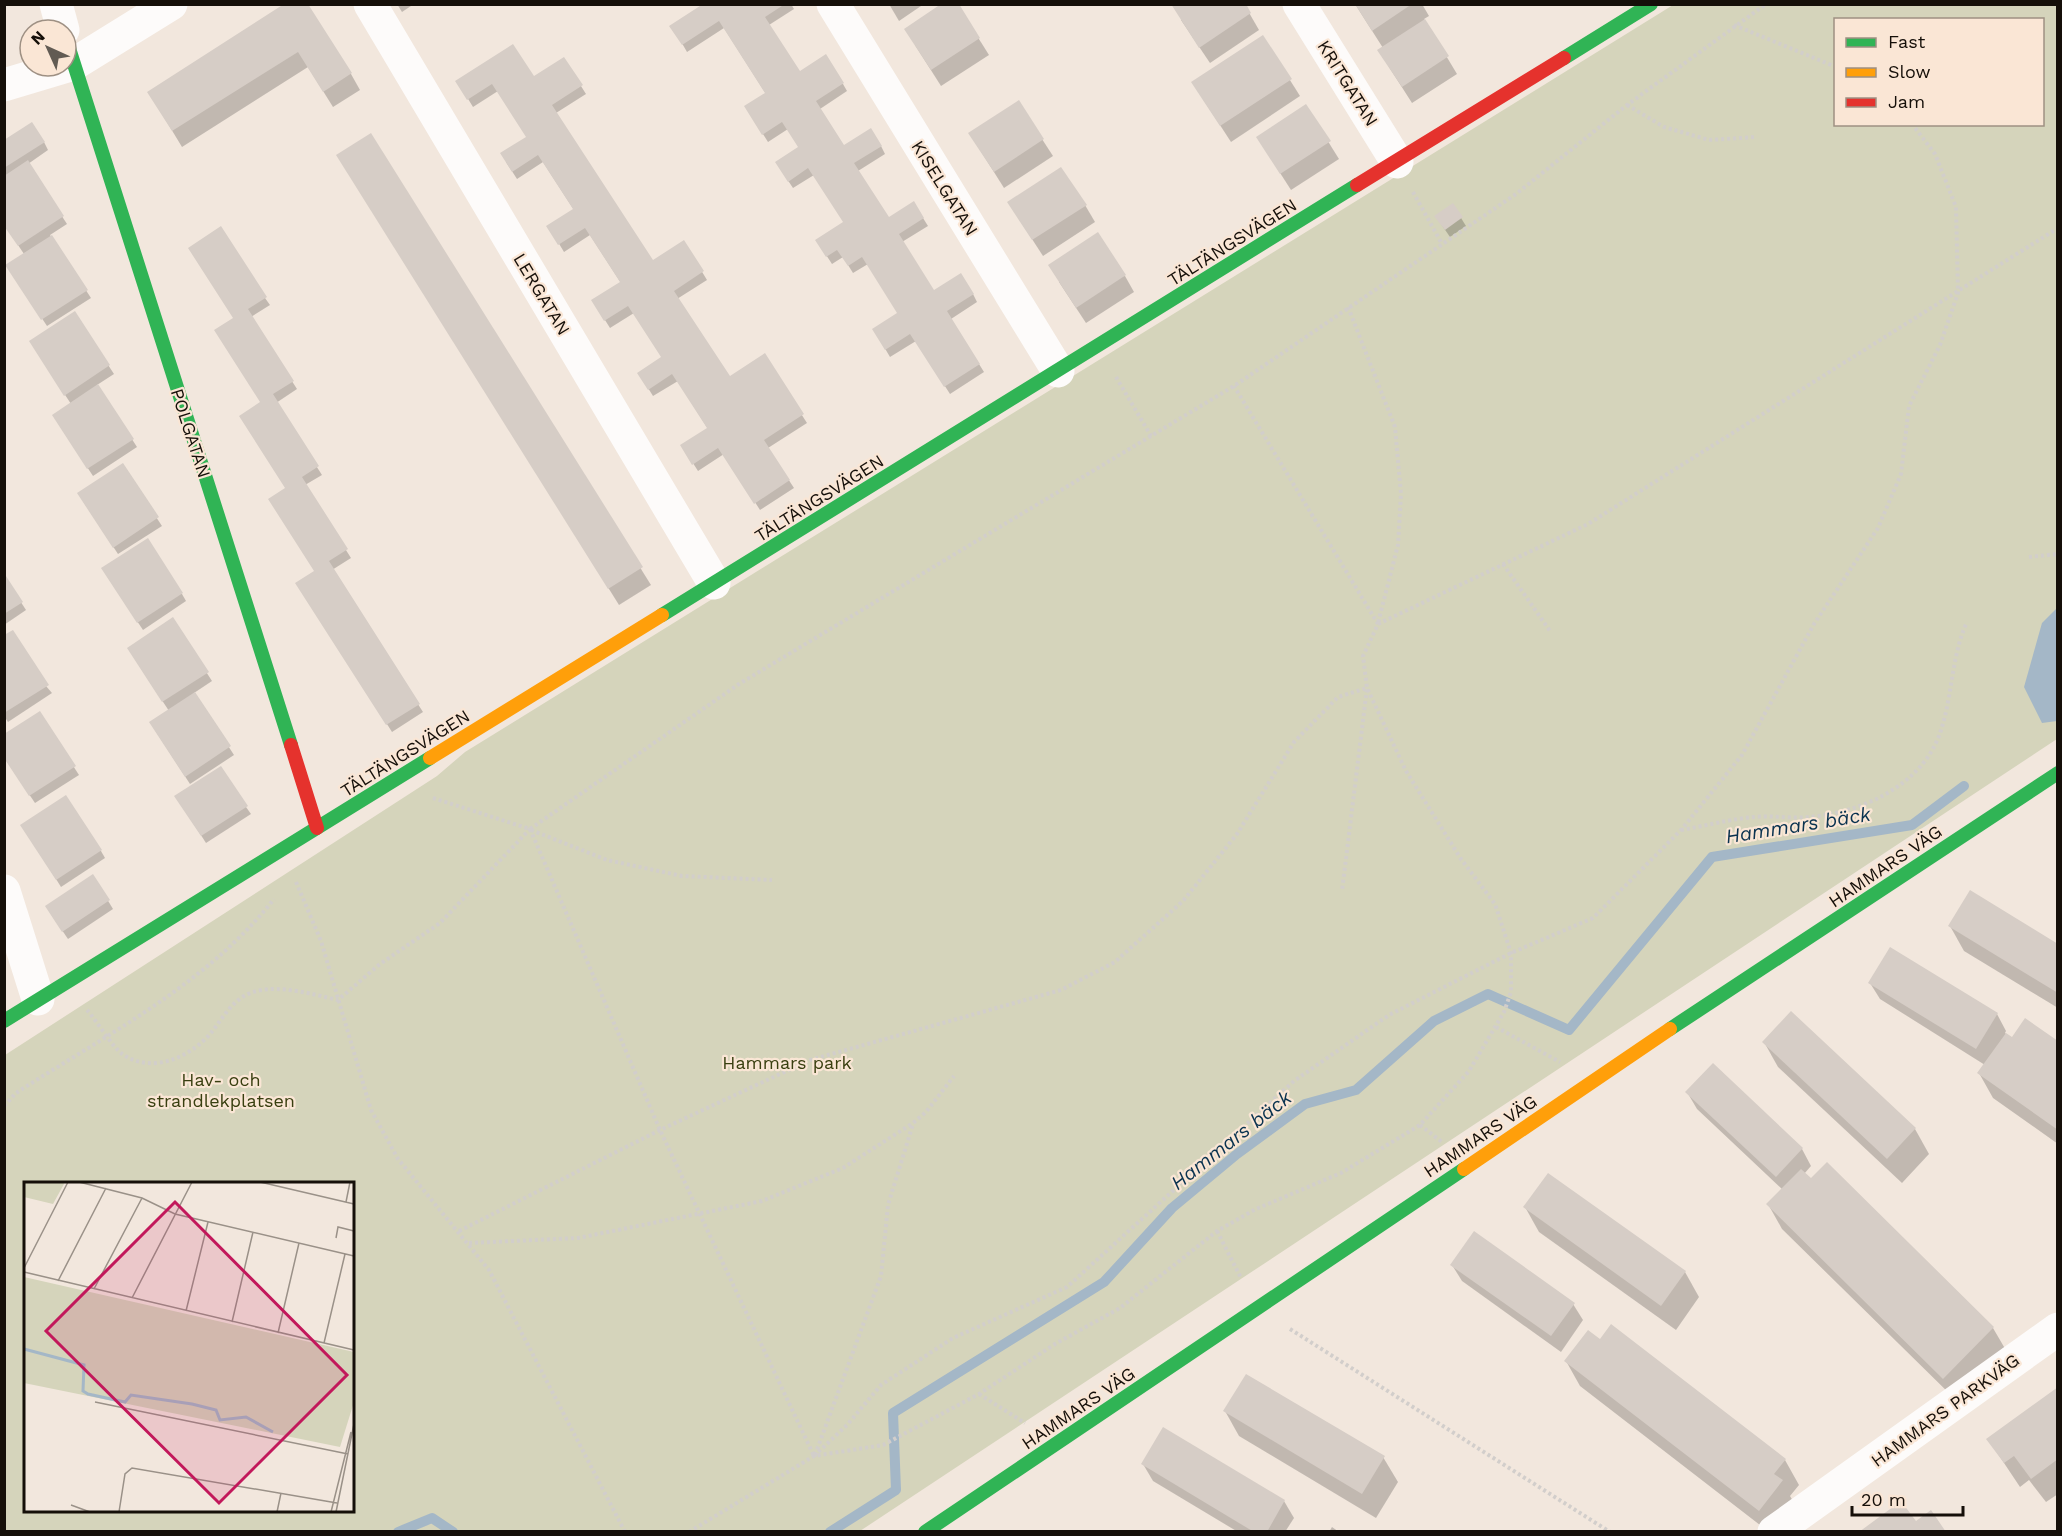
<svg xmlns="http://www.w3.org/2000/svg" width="2062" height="1536" font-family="'Work Sans',sans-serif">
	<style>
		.green { fill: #d5d4bb; fill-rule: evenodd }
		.water { fill: #a4b7c7 }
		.shadow { fill: #0003 }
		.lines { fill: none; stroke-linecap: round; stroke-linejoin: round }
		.stream { stroke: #a4b7c7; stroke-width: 10 }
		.building { fill: #d6cdc6 }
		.path { stroke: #d2cecb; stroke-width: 4; stroke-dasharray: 3 3; stroke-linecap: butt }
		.street { stroke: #fdfbfa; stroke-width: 33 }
		.fast { stroke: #30b455; stroke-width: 14 }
		.slow { stroke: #ff9f0a; stroke-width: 14 }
		.jam { stroke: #e5322d; stroke-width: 14 }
		.labels { text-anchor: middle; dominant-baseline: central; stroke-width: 4.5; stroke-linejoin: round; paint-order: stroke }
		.street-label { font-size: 18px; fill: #150f09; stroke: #fae6d5 }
		.park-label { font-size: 18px; fill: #393f10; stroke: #fae6d5 }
		.water-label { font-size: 20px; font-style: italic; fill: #09324f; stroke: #fae6d5 }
		.inset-river { fill: none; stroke: #a4b7c7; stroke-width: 3 }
		.inset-road { fill: none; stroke: #9a9188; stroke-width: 1.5 }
		.view { fill: #c2185b; fill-opacity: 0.15; stroke: #c2185b; stroke-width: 3 }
		.inset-edge { fill: none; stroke: #150f09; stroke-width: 3 }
	</style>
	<rect width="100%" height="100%" fill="#f2e7dd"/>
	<path class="green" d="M1673 5H2057V739L860 1531 5 1532V1055L437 776 465 752ZM1836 20H2042V124H1836ZM26 1184H352V1510H26Z"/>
	<polygon class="water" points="2057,608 2057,721 2042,723 2024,687 2042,623"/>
	<g class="shadow">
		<polygon points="287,4 351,74 360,90 333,107 308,67 182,147 159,109"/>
		<polygon points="397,4 414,4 402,12"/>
		<polygon points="706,4 791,4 794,9 769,25 799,73 843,84 847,91 820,109 844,147 881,146 885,154 858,171 888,219 923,218 928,226 902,242 934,292 973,294 977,302 951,319 984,372 950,394 916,341 890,357 874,330 899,313 868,264 853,273 843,257 832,264 817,241 845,223 814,175 793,188 781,170 800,148 788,129 768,142 746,107 766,94 724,28 687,52 672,26"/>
		<polygon points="889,4 924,4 899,21"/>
		<polygon points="957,4 989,55 941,86 915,45"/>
		<polygon points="1244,4 1259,30 1210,63 1181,20"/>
		<polygon points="1355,4 1422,4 1429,16 1424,19 1457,74 1412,103 1389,67 1383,48"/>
		<polygon points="1263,37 1300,96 1231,142 1203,99"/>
		<polygon points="564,59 586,94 556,113 652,262 684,242 707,280 677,299 729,378 764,356 807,423 768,448 794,488 760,510 724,454 698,471 682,446 708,429 678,381 653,396 643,380 663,358 634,313 610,328 593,301 621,283 590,235 564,252 549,227 574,210 543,162 517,179 506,162 528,137 498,91 473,107 457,81 533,78"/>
		<polygon points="1018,102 1053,156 1004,188 970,134"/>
		<polygon points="1306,106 1339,159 1291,190 1268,154"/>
		<polygon points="371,135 651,585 619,605 338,155"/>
		<polygon points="4,141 44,142 48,150 28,164 67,224 50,235 91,298 47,326 12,273 24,254 4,224"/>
		<polygon points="1085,205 1095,222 1043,256 1019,219"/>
		<polygon points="1453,205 1466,226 1450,237 1441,224"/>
		<polygon points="194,256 265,298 270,305 251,317 297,389 276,403 322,475 305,485 351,558 332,570 423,712 392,732 302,590 316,572 286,489 262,403 235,319"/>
		<polygon points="1125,276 1134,292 1086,323 1059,282"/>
		<polygon points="74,313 114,374 97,385 137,447 93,476 58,423 71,404 35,349"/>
		<polygon points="122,465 162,526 118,554 83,501"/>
		<polygon points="4,576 26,610 4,625"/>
		<polygon points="107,576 182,594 186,601 143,630"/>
		<polygon points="172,619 212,681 194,693 234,755 190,784 155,730 169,711 133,656"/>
		<polygon points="4,637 52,693 8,722 4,716"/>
		<polygon points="39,713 79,775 35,803 4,757"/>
		<polygon points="181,804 246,807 251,814 206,843"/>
		<polygon points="27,833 101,851 105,858 61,887"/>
		<polygon points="93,876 113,909 68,939 51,914"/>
		<polygon points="1950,926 2058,946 2058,1008 1964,951"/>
		<polygon points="1870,983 1997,1014 2006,1031 2005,1033 2012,1039 2058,1043 2058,1144 1993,1098 1979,1073 1985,1065 1880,999"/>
		<polygon points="1764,1042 1915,1129 1929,1154 1902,1183 1778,1067"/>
		<polygon points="1687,1092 1802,1149 1811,1166 1804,1174 1993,1328 2007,1352 1958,1402 1782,1229 1768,1204 1783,1190 1697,1109"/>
		<polygon points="1525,1207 1685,1272 1699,1297 1676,1330 1539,1232"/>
		<polygon points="1452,1265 1573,1304 1583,1320 1561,1352 1462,1281"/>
		<polygon points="1566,1361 1785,1460 1799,1485 1790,1496 1796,1506 1769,1532 1580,1386"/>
		<polygon points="2058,1389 2058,1494 2046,1502 2029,1480 2020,1487 1988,1439"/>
		<polygon points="1225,1411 1383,1457 1398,1482 1376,1518 1239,1436"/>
		<polygon points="1143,1464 1284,1501 1294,1518 1285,1532 1238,1532 1153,1481"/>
		<polygon points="1332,1527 1339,1532 1329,1532"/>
	</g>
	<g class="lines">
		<g class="stream">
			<polyline points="398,1532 432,1518 453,1532"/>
			<polyline points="830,1532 896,1490 893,1413 1104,1282 1172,1208 1237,1154 1305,1104 1356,1090 1434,1021 1488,994 1569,1030 1712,857 1912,825 1964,786"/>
		</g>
	</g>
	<g class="building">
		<polygon points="284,4 308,4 352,73 323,92 298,52 172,131 147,92"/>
		<polygon points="703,4 785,4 765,17 800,71 826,54 844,83 816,101 844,145 871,128 882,146 854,163 889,217 914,201 924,218 899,234 934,290 961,273 974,294 947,311 980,364 944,387 910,334 885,350 872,329 897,313 862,257 848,266 837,250 826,257 815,240 843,222 808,168 788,182 775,162 798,147 782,122 762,135 744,106 765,93 719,21 682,45 669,26"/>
		<polygon points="941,4 959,4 980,38 931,70 904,29"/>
		<polygon points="1171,4 1246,4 1251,13 1199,48"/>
		<polygon points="1355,4 1412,4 1372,31"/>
		<polygon points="1425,19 1449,56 1402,87 1377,50"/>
		<polygon points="1263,35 1292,79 1220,126 1191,82"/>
		<polygon points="513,44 534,76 564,57 583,85 552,105 653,260 684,240 704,271 674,291 730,376 765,353 804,414 764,440 790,480 754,504 718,448 692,465 680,445 707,428 672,374 648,390 637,373 661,357 628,306 604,321 591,300 620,282 585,228 558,245 546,226 573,209 538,155 512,172 500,153 526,137 492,84 467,100 455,81"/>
		<polygon points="1019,100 1044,139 994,172 968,133"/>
		<polygon points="1306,104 1331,141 1280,174 1256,137"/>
		<polygon points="32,122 45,142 4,168 4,140"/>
		<polygon points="371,133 643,567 608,589 336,155"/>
		<polygon points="28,160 64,216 18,246 4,226 4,176"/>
		<polygon points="1061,167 1087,205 1032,240 1007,202"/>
		<polygon points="1453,203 1463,217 1445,230 1434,216"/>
		<polygon points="221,226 267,297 248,309 294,381 273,394 319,466 302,477 348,549 329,561 420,704 386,725 295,583 314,571 268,499 285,488 239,416 260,402 214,330 233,318 188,248"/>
		<polygon points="1098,232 1126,275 1076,308 1048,265"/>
		<polygon points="52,235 88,290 41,320 5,265"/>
		<polygon points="75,311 110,365 64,396 29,341"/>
		<polygon points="98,384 134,439 87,469 52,415"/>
		<polygon points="123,463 159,517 113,548 77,493"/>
		<polygon points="148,538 183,593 137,623 101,568"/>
		<polygon points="4,573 23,602 4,614"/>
		<polygon points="173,617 209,672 162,702 127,648"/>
		<polygon points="13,630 49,685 4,713 4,635"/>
		<polygon points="195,692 231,746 185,777 149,722"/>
		<polygon points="40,711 76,766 29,796 4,758 4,734"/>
		<polygon points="221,766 248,806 201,836 174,796"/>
		<polygon points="66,795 102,850 56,880 20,825"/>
		<polygon points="93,874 110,900 62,932 45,906"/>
		<polygon points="1970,890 2058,944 2058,993 1948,926"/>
		<polygon points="1890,947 1998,1013 1976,1049 1868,983"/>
		<polygon points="1791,1011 1916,1128 1887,1159 1762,1042"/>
		<polygon points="2025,1018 2058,1041 2058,1130 1977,1073 2006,1033 2012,1037"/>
		<polygon points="1713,1063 1803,1148 1776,1177 1685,1092"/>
		<polygon points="1827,1162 1994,1327 1943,1379 1766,1204 1801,1169 1811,1178"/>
		<polygon points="1548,1173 1686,1271 1661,1306 1523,1207"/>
		<polygon points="1474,1231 1575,1303 1551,1336 1450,1265"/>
		<polygon points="1611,1324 1786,1459 1774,1474 1783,1480 1759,1511 1564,1361 1588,1330 1600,1339"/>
		<polygon points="1246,1374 1385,1456 1362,1494 1223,1411"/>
		<polygon points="2058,1387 2058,1459 2031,1479 2014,1456 2004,1463 1986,1439"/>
		<polygon points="1163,1427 1285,1500 1267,1532 1254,1532 1141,1464"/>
		<polygon points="1901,1501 1916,1521 1931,1510 1946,1532 1859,1532"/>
	</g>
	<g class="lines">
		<g class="path">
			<polyline points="1734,25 1836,67"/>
			<polyline points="1627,105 1664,127 1709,140 1756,137"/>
			<polyline points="1413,192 1442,244"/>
			<polyline points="1348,307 1395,427 1401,494 1398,545 1378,623"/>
			<polyline points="1116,377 1151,436"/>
			<polyline points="2029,557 2058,554"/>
			<polyline points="1503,564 1550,631"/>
			<polyline points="1378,624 1588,524 2058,228"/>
			<polyline points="433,798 530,829 739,684 1234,386 1516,194 1627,105 1766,4"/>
			<polyline points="530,829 660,1130 814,1456"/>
			<polyline points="531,830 607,860 682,876 772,880"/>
			<path d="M1681 830C1705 826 1730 819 1754 817 1772 815 1790 819 1809 817 1860 813 1922 786 1940 733 1953 696 1951 656 1967 622"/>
			<polyline points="296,882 321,941 371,1110 398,1159 489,1270 625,1532"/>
			<path d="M87 1010C96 1020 112 1046 121 1053 150 1075 189 1058 210 1034 221 1021 229 1005 244 996 270 981 311 994 338 1000L380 964 440 923 530 829"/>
			<polyline points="1496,1027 1560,1062"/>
			<path d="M4 1106 16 1093C106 1035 207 984 274 899"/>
			<polyline points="1420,1125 1442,1142"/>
			<polyline points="459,1231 660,1130 810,1060 1061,990 1115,962 1183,901 1237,834 1294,742 1338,697 1367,688 1342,891"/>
			<polyline points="1217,1231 1241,1278"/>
			<polyline points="469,1243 578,1238 762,1201 843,1168 913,1123 926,1112 954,1076"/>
			<polyline points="1290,1329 1610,1532"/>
			<polyline points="979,1394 1025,1423"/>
			<polyline points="815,1455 881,1276 888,1205 913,1124"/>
			<polyline points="814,1456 847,1425 881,1385 953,1338 1067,1287 1294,1081 1389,1015 1511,953 1593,918 1681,830 1742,755 1814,624 1878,528 1901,474 1909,406 1940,345 1958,293 1956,207 1935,154 1912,124"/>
			<polyline points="689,1532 814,1456 883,1445 979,1394 1055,1344 1120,1308 1217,1231 1256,1209 1341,1173 1420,1125 1469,1071 1504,1012 1511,992 1511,953 1495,904 1461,859 1406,771 1367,688 1363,656 1378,624 1234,386"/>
		</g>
		<g class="street">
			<polyline points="56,4 63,30"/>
			<polyline points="370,4 714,583"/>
			<polyline points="833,4 1058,371"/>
			<polyline points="1299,4 1397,162"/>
			<polyline points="4,85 74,64 171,4"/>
			<polyline points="4,891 38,999"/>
			<polyline points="1774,1532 2058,1329"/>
		</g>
		<g class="fast">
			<polyline points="66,39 291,745"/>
			<polyline points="1564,58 1651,4"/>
			<polyline points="662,615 1357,185"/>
			<polyline points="4,1021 430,758"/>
			<polyline points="1670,1029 2058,773"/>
			<polyline points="925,1532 1464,1169"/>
		</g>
		<g class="slow">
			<polyline points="430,758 662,615"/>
			<polyline points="1464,1169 1670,1029"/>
		</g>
		<g class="jam">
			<polyline points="1357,185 1564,58"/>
			<polyline points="291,745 317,828"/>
		</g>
	</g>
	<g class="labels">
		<g class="street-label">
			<text transform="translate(1348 83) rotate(58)">KRITGATAN</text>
			<text transform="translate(945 188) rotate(58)">KISELGATAN</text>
			<text transform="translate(1232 242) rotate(-32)">TÄLTÄNGSVÄGEN</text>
			<text transform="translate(542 294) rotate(59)">LERGATAN</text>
			<text transform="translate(191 433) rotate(72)">POLGATAN</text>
			<text transform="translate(819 498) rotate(-32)">TÄLTÄNGSVÄGEN</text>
			<text transform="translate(405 753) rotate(-32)">TÄLTÄNGSVÄGEN</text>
			<text transform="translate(1885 866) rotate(-34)">HAMMARS VÄG</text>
			<text transform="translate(1480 1136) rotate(-34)">HAMMARS VÄG</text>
			<text transform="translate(1078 1408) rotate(-34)">HAMMARS VÄG</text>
			<text transform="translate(1945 1410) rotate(-36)">HAMMARS PARKVÄG</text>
		</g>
		<g class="park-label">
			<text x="787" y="1062">Hammars park</text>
			<text x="221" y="1079">Hav- och<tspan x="221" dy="21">strandlekplatsen</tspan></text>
		</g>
		<g class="water-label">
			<text transform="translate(1798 825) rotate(-9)">Hammars bäck</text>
			<text transform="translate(1231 1140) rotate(-38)">Hammars bäck</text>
		</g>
	</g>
	<g transform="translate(24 1182)">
		<rect width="330" height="330" fill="#f2e7dd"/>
		<path d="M0 0H39L40 2 29 22 0 15ZM0 95 330 170V220L316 265 0 201Z" fill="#d5d4bb"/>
		<path class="inset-river" d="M0 167 60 183 59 209 64 212 101 220 107 213 168 222 192 228 196 238 222 235 249 250"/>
		<path class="inset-road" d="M55 0 118 16 151 32 330 74M236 0 330 22M322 20 326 0M312 56 314 45 330 49M0 86 44 0M0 90 330 168M34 99 82 6M70 107 118 16M108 116 168 0M162 129 184 40M208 140 229 50M254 151 275 61M300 161 321 72M71 220 324 272M47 323 66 330M95 330 101 292 108 286 313 321M253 330 257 311M307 330 327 250M312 330 330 242"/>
		<path class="view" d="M151 20 323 193 195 321 22 149Z"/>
		<rect width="330" height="330" class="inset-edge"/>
	</g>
	<rect width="2062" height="1536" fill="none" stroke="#150f09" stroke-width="12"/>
	<rect x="1834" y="18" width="210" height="108" fill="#fae6d5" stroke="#9e9083" stroke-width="1.5"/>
	<rect x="1846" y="38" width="30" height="9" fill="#30b455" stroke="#9e9083" stroke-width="1.5"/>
	<text x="1888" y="48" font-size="18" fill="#150f09">Fast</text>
	<rect x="1846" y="68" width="30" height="9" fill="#ff9f0a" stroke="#9e9083" stroke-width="1.5"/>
	<text x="1888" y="78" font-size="18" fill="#150f09">Slow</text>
	<rect x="1846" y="98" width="30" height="9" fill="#e5322d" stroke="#9e9083" stroke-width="1.5"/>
	<text x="1888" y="108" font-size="18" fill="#150f09">Jam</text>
	<g transform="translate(48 48) rotate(315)"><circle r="28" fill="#fae6d5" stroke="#9e9083" stroke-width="1.5"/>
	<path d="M0-4.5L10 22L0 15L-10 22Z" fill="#625b53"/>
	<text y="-9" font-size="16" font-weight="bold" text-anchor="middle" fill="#150f09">N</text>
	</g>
	<path d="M1852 1506v9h111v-9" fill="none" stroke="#150f09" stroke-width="3"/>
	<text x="1861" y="1506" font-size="18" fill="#150f09" stroke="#fae6d5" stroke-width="4.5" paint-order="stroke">20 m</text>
</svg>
